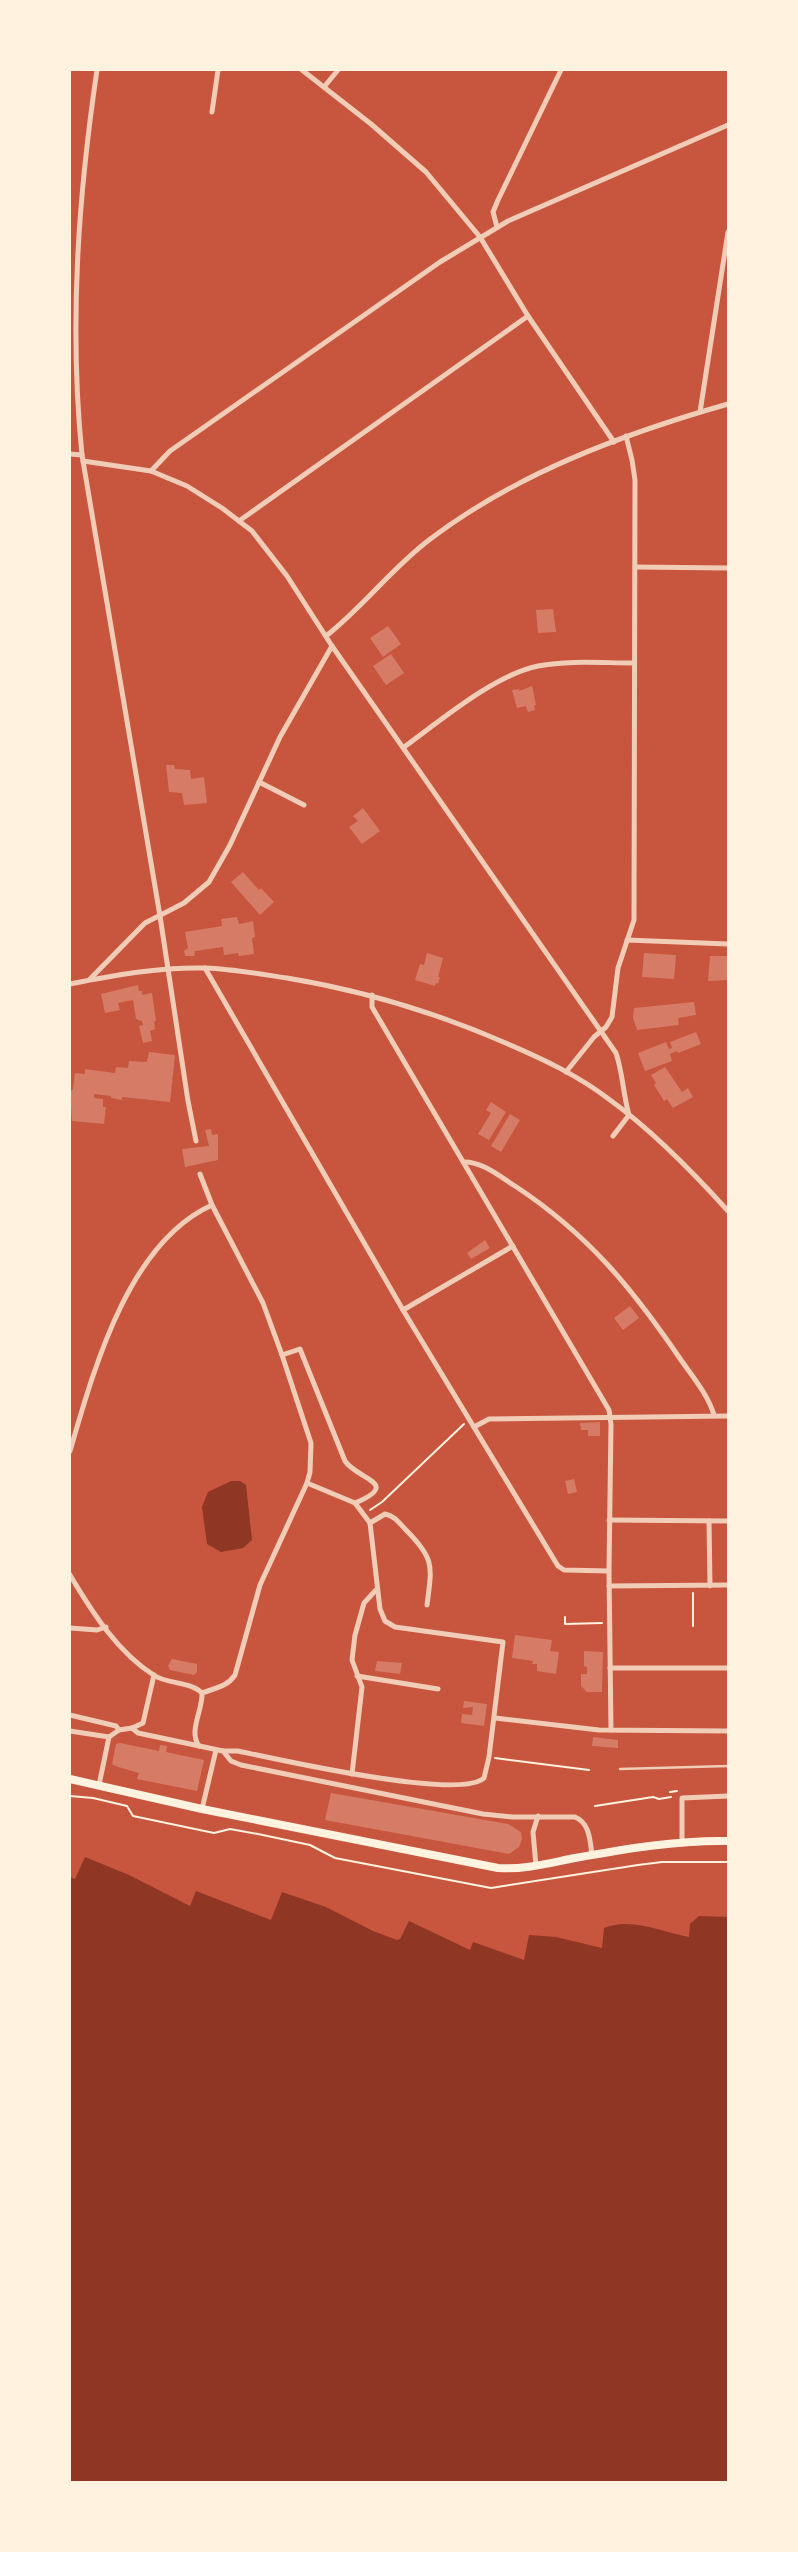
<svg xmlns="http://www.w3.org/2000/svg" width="798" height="2552" font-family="'Archivo Narrow',sans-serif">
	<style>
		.water { fill: #8f3625 }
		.building { fill: #d67c66 }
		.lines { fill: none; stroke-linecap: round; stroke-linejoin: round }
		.path { stroke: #fff3e0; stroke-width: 2 }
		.service { stroke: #f1ccb7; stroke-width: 2.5 }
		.minor { stroke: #f1ccb7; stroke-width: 5 }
		.trunk { stroke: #fff3e0; stroke-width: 8 }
	</style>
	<rect width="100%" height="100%" fill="#c8553d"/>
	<g class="water">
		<polygon points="231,1481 240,1481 246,1485 252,1540 243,1548 221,1552 207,1544 202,1507 208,1492"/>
		<path d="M85 1857 129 1875 190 1906 196 1891 271 1920 282 1892 326 1907 373 1931 397 1940 400 1939 409 1921 470 1950 473 1942 524 1960 529 1935 556 1937 602 1948 604 1928C631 1917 661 1932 689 1937L690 1924 699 1916 728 1917V2482H70V1877L75 1879Z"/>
	</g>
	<g class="building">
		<polygon points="553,609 556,632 538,633 536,610"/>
		<polygon points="388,626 401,644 383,657 370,638"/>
		<polygon points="391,654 404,673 386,685 373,666"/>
		<polygon points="532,686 536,705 534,706 535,710 528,712 526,706 517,708 512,690 519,689 519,691"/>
		<polygon points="166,765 174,765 175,769 190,770 191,779 204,777 207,803 184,805 182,793 169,792"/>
		<polygon points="363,808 380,831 362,844 349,827 358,821 353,816"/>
		<polygon points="243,872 259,890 261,888 274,902 260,915 231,882"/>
		<polygon points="237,917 239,924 253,921 255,937 252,938 254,954 239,956 238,953 224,955 223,947 195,951 194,956 185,956 184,951 188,948 185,932 222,926 221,919"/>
		<polygon points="427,953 443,958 438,977 440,977 438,984 436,983 435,986 415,980 420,964 424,965"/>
		<polygon points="644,953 676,955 674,979 642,977"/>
		<polygon points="710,956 728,956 728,980 708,981"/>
		<polygon points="138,985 139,991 142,991 142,995 152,993 156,1021 154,1021 155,1029 150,1031 152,1041 143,1043 139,1026 143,1025 142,1021 136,1019 133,1000 118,1003 120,1010 105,1013 101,994"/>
		<polygon points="694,1002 696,1015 678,1018 679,1025 637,1030 633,1018 634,1008"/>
		<polygon points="696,1032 701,1044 678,1053 677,1051 670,1054 672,1061 645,1071 638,1053 666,1042 669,1049 672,1048 670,1042"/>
		<polygon points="149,1052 175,1055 170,1102 122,1097 122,1100 111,1098 111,1096 94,1094 94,1098 103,1099 103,1107 106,1107 104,1124 72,1121 70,1092 73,1089 75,1073 85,1074 85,1069 115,1073 116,1067 128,1068 129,1061 147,1062"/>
		<polygon points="665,1067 682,1092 688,1088 693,1097 673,1108 667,1099 664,1101 654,1085 656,1083 651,1075"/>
		<polygon points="491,1102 506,1112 489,1140 478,1134 491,1113 486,1110"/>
		<polygon points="510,1114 520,1120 501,1152 491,1146"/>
		<polygon points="211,1129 212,1135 218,1134 218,1160 185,1167 182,1149 209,1146 205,1130"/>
		<polygon points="485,1240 490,1248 471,1259 467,1253"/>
		<polygon points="630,1306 639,1318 623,1330 614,1318"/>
		<polygon points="600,1422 600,1436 588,1436 588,1430 581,1430 580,1423"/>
		<polygon points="574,1479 577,1492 568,1494 565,1481"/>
		<polygon points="515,1635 552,1640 550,1651 559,1652 556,1674 537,1671 537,1664 532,1664 533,1661 512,1658"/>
		<polygon points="584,1651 603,1652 602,1692 587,1692 581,1686 581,1674 587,1674 587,1667 584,1666"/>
		<polygon points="172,1659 197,1664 197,1672 194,1675 170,1670 168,1666"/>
		<polygon points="377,1661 402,1663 400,1674 375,1671"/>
		<polygon points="464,1701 487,1704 484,1726 461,1723 462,1714 472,1715 473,1707 463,1708"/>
		<polygon points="593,1737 618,1740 618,1748 592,1746"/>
		<polygon points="120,1743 159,1751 160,1745 167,1746 166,1752 204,1760 197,1791 137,1779 139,1773 115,1766 112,1764 116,1744"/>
		<polygon points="331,1793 508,1824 521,1832 522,1839 519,1847 509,1854 325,1820"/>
	</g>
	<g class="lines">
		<g class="path">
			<polyline points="370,1510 382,1502 464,1424"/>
			<polyline points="693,1593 693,1626"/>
			<polyline points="565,1617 565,1624 602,1623"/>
			<polyline points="495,1758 589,1770"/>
			<polyline points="670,1792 677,1791"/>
			<polyline points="70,1796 93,1798 127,1806 133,1816 214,1833 230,1829 258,1834 310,1845 335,1858 491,1888 638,1865 662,1862 728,1862"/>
			<polyline points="595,1806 653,1797 659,1799 671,1797"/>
		</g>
		<polyline class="service" points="620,1769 728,1766"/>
		<g class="minor">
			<path d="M97 70C78 198 69 326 82 455L160 916 188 1101 196 1141"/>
			<polyline points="302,70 371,124 426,172 480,237 528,316 614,442"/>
			<polyline points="324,87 338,70"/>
			<polyline points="212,112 218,70"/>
			<polyline points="497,227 493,212 498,200 561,70"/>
			<polyline points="700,412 728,232"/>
			<polyline points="70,454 82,455"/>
			<path d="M83 461 151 471 187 486 222 508 252 531 287 576 332 646 616 1053C623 1074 623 1094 629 1115L613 1136"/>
			<polyline points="151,471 170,451 440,262 508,221 728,125"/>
			<polyline points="239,521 528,316"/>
			<polyline points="635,567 728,568"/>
			<path d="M326 636C363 607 392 568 429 540 517 473 623 434 728 404"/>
			<path d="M404 747C440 721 494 675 538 666 570 660 602 663 634 663"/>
			<polyline points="259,782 304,805"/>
			<polyline points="627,940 728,944"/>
			<polyline points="205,968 403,1310 558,1566 564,1570 609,1571"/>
			<polyline points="90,979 145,923 184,903 209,882 230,845 280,737 332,646"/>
			<path d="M70 984C115 975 159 967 205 968 233 969 260 974 287 978 366 991 435 1012 508 1044 543 1059 579 1076 610 1100 653 1131 692 1171 728 1211"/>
			<polyline points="372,995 372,1007 609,1410 611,1424 609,1571 611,1730"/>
			<polyline points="566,1072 594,1037 606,1027 612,1017 618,968 634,920 635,480 632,460 626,436"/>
			<path d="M464 1162C483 1162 499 1176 515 1186 588 1234 632 1288 681 1360 693 1377 708 1395 714 1415"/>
			<path d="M200 1174 212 1205 263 1303 282 1355 311 1443 310 1472 307 1483 260 1585 235 1675C227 1687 215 1688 202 1693"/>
			<polyline points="403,1310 513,1246"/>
			<path d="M282 1355 300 1349 345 1461C358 1480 402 1483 355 1503"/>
			<polyline points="474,1427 489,1419 728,1416"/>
			<path d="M70 1451C94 1369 128 1243 212 1205"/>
			<polyline points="609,1520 728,1521"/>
			<polyline points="709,1521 710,1586"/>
			<path d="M370 1523 385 1514C395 1516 399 1523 406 1530 435 1559 432 1566 427 1605"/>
			<path d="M70 1575C92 1612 118 1653 155 1676 168 1684 192 1682 202 1693"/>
			<polyline points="609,1586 728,1585"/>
			<polyline points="70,1628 97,1630 106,1627"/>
			<polyline points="610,1668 728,1668"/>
			<polyline points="357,1676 438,1689"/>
			<polyline points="70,1715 116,1726 119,1730 132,1728 143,1723 154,1675"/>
			<polyline points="495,1718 599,1730 728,1731"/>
			<path d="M132 1728 138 1733 223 1751H238C276 1759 460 1801 484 1778L489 1757 503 1642 395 1627 385 1621 380 1609 370 1523 355 1503 307 1483"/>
			<polyline points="70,1731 109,1737 119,1730"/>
			<path d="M199 1746C188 1731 203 1710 202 1693"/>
			<path d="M223 1751 231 1761 241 1765 483 1814 512 1817H575C590 1823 590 1841 592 1855"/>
			<polyline points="352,1774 362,1687 352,1660 355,1635 364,1603 376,1590"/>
			<polyline points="99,1785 109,1737"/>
			<polyline points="202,1809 216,1750"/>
			<polyline points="682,1842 682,1798 728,1796"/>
			<polyline points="536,1866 533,1832 538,1816"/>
		</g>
		<path class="trunk" d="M70 1779 202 1809 498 1868C524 1870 549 1863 575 1858 625 1849 677 1840 728 1841"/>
	</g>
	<rect width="798" height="2552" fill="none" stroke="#fff3e0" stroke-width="142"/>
</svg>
